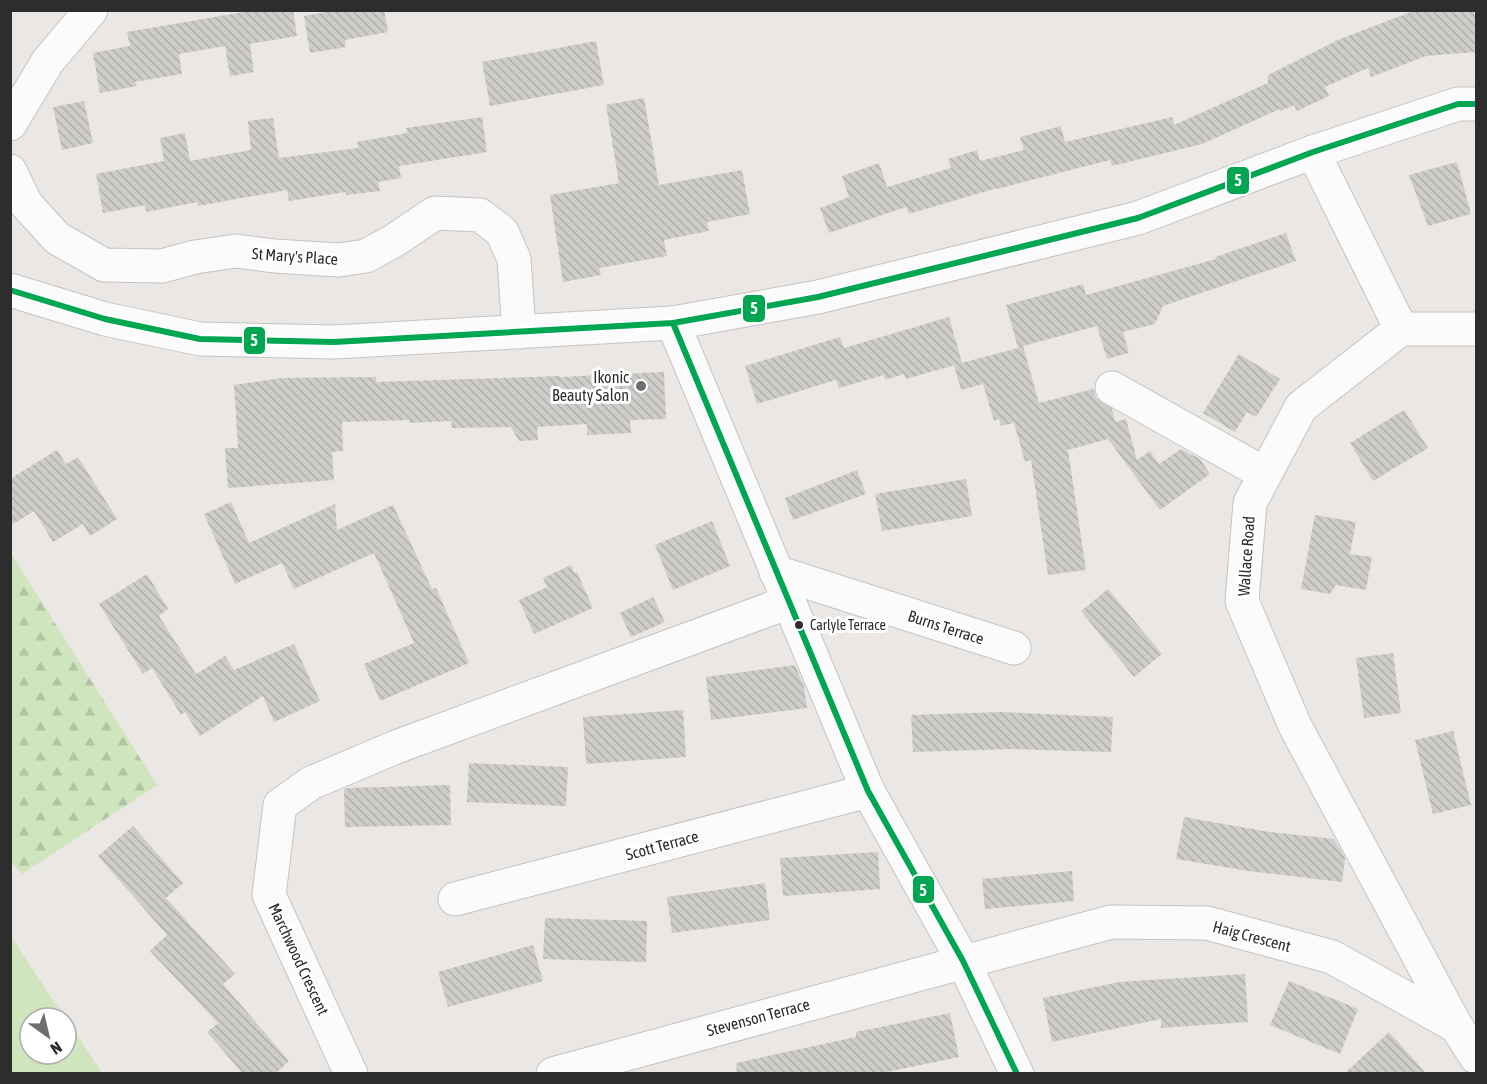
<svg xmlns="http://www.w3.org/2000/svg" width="1487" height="1084" font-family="'Asap Condensed',sans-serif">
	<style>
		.grass { fill: #cee5bd }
		.forest { fill: url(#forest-firs) }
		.building { fill: url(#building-back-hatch) }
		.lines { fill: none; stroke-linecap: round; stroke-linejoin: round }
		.street-casing { stroke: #c4c3c4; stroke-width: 35 }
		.secondary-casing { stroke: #c4c3c4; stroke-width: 35 }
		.street { stroke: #fcfbfb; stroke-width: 33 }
		.secondary { stroke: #fcfbfb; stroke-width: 33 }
		.bus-1-casing { stroke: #fff; stroke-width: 10 }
		.bus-1 { stroke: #00a651; stroke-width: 6 }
		.poi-dot { fill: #6f6e6d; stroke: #fff; stroke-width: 2 }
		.bus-dot { fill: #2d2d2d; stroke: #fff; stroke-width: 2 }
		.labels { text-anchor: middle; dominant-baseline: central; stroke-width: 6; stroke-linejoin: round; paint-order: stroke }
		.bus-label { font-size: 14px; fill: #2d2d2d; stroke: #fff; text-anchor: start }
		.street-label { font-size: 16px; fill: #2d2d2d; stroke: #fff }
		.poi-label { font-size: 16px; fill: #2d2d2d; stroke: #fff; text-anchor: end }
		.line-badge { stroke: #fff; stroke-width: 2 }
		.badge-label { font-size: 16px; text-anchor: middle; font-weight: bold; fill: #fff }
	</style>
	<defs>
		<pattern id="forest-firs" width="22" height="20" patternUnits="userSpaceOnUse" patternTransform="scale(1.5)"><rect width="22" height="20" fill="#cee5bd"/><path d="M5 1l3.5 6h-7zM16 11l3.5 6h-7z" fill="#b1c5a3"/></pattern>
		<pattern id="building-back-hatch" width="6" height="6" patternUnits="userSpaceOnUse" patternTransform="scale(1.5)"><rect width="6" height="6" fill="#cfcdca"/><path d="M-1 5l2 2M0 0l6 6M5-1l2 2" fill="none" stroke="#b2b0ae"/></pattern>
	</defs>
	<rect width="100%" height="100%" fill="#eae7e4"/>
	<polygon class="grass" points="10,935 65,1018 30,1018 30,1054 66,1054 66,1019 102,1073 11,1073"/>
	<polygon class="forest" points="10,552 157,785 22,874 10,861"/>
	<g class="building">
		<polygon points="255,10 293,10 297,36 250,44 254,72 230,76 225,46 179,54 182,74 135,82 137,86 100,93 93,53 130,46 127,32"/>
		<polygon points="337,10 384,10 388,32 345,40 346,47 310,53 304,16"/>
		<polygon points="1416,10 1476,10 1476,52 1426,56 1371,77 1368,68 1325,87 1329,96 1297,111 1294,105 1281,111 1280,109 1202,144 1112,166 1110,160 997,189 997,188 909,214 906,207 829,233 820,208 849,197 842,176 879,163 887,187 951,168 948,159 977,150 980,161 1024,150 1020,137 1061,126 1065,142 1172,117 1174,125 1268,83 1268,75 1340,39"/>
		<polygon points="596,41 604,85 490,106 482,62"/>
		<polygon points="644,98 659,185 742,170 750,214 707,222 709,231 664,240 667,256 599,268 601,275 563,282 550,195 619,183 606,105"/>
		<polygon points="84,101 93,143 62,150 53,107"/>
		<polygon points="482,117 487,152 399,166 401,178 378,182 380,191 346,195 346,192 289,201 287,190 198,206 197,202 146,212 145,205 103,213 96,174 164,161 160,138 185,133 190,161 251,150 248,121 273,118 279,158 358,148 357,142 407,133 406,128"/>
		<polygon points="1457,162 1471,214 1428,226 1409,175"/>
		<polygon points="1286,233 1296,261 1163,306 1155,324 1123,332 1129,353 1107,359 1097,326 1023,346 1039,403 1093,389 1096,398 1112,409 1115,422 1126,419 1137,460 1150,451 1159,464 1181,449 1200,459 1210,474 1160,510 1108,439 1068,450 1086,570 1048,575 1031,460 1025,462 1014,423 1001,426 999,419 994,421 983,384 961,390 954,365 1018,348 1006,305 1083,284 1086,295 1216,259 1215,257"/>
		<polygon points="949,317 962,363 906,379 904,374 885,380 884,375 839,388 836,380 757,404 745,366 840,337 844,348"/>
		<polygon points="1239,354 1280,379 1256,417 1247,412 1235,432 1203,413"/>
		<polygon points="664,372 666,419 630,420 631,433 587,435 587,424 537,427 538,440 519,441 511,427 452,428 451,421 409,423 409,420 342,422 343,451 332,452 334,480 228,488 225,448 238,448 234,385 282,378 376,377 376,382 560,376 560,377"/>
		<polygon points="1404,410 1428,448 1373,481 1350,443"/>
		<polygon points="57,450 66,464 78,457 117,519 90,536 83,524 53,542 34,511 10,526 10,479"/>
		<polygon points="857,470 866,494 793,520 785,498"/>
		<polygon points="966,479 972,516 882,531 875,494"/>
		<polygon points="231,502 249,543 335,504 337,530 393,505 432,589 436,588 469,663 380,701 364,664 414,643 374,553 294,589 282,563 235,584 204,514"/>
		<polygon points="1315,515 1356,522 1350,554 1372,557 1366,590 1336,585 1330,594 1301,589"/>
		<polygon points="712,521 730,566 673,590 655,545"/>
		<polygon points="571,565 574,573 577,572 593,608 534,634 519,600 547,587 543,578"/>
		<polygon points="147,574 168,609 159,616 196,674 225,656 234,670 294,644 320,701 274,722 263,696 200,736 185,712 181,715 152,668 143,674 99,604"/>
		<polygon points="1108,589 1162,654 1134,677 1081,611"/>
		<polygon points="653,597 665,622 631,637 620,613"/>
		<polygon points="1393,653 1401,713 1364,718 1356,658"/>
		<polygon points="795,665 804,686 807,708 711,720 706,677"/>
		<polygon points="683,710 686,757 586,764 583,717"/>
		<polygon points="1001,712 1113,717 1111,752 1011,749 913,752 911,715"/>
		<polygon points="1453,731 1471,805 1433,814 1415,740"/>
		<polygon points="469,763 568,767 566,806 467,802"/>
		<polygon points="450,785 451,825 345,827 344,789 348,788"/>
		<polygon points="1184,817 1269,832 1334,839 1345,858 1342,882 1248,871 1176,859"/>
		<polygon points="133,826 183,883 166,898 235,974 223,984 289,1061 275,1074 243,1074 207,1032 218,1023 150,951 167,935 98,856"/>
		<polygon points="878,852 880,889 783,896 780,858"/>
		<polygon points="1072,871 1074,901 985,909 982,879"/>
		<polygon points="765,883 770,920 672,933 667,897"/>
		<polygon points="545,918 647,921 646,962 543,959"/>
		<polygon points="533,945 543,981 448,1007 438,972"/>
		<polygon points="1245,974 1248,1022 1161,1028 1161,1019 1052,1042 1043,998 1119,982"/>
		<polygon points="1289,981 1358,1009 1340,1054 1270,1025"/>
		<polygon points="950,1013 959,1057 877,1074 737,1074 736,1063 856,1037 856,1032"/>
		<polygon points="1389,1032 1427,1074 1344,1074"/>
	</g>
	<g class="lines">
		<g class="street-casing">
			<g id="street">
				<polyline points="10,124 48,61 91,10"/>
				<polyline points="1313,152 1401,329 1301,407 1250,503 1242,601 1295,726 1456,1026 1476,1057"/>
				<polyline points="10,171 26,204 57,238 104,265 162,266 195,257 236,251 274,256 339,260 366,256 395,240 435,213 480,215 502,232 514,259 519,332"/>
				<polyline points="673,323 868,791 963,961 1017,1074"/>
				<polyline points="1401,329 1476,329"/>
				<polyline points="1112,388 1265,474"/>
				<polyline points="776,572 1014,648"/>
				<polyline points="455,899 868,791"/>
				<polyline points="351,1074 269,895 280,805 311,783 396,747 789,602"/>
				<polyline points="553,1074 1111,922 1207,923 1332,957 1456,1026"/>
			</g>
		</g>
		<g class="secondary-casing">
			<polyline id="secondary" points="10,290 105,319 200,339 334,342 673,323 818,297 1138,218 1313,152 1458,104 1476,104"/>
		</g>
		<use href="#street" class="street"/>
		<use href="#secondary" class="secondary"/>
		<g class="bus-1-casing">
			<g id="bus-1">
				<polyline points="10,290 105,319 200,339 334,342 673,323 818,297 1138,218 1313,152 1458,104 1476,104"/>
				<polyline points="673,323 868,791 963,961 1017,1074"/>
			</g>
		</g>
		<use href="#bus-1" class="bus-1"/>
	</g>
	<circle class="poi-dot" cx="641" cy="386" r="6"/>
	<circle class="bus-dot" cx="799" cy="625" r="5"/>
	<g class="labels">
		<g class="bus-label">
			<text x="810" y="625">Carlyle Terrace</text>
		</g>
		<g class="street-label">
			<text transform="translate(295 256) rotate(4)">St Mary's Place</text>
			<text transform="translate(1246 556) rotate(-86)">Wallace Road</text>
			<text transform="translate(946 627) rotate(18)">Burns Terrace</text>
			<text transform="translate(662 845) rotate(-15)">Scott Terrace</text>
			<text transform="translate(1252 936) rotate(15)">Haig Crescent</text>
			<text transform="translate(299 959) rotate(65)">Marchwood Crescent</text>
			<text transform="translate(758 1017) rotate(-15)">Stevenson Terrace</text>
		</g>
		<g class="poi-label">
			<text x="629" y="377">Ikonic<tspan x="629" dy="18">Beauty Salon</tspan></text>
		</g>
	</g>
	<g class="line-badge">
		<rect x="1226" y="166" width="24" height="29" rx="6" fill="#00a651"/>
		<rect x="742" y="294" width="24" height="29" rx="6" fill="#00a651"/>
		<rect x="243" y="326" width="23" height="29" rx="6" fill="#00a651"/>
		<rect x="912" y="875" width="23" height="29" rx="6" fill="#00a651"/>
	</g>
	<g class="badge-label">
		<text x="1238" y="186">5</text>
		<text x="754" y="314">5</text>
		<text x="254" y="346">5</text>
		<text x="923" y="896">5</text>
	</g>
	<rect width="1487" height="1084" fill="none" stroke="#2d2d2d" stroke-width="24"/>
	<g transform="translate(48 1036) rotate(146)"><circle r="28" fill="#ffffff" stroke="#ababab" stroke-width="1.5"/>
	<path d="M0-4.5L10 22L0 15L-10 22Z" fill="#6f6e6d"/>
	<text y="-9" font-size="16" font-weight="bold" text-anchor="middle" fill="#2d2d2d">N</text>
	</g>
</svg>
